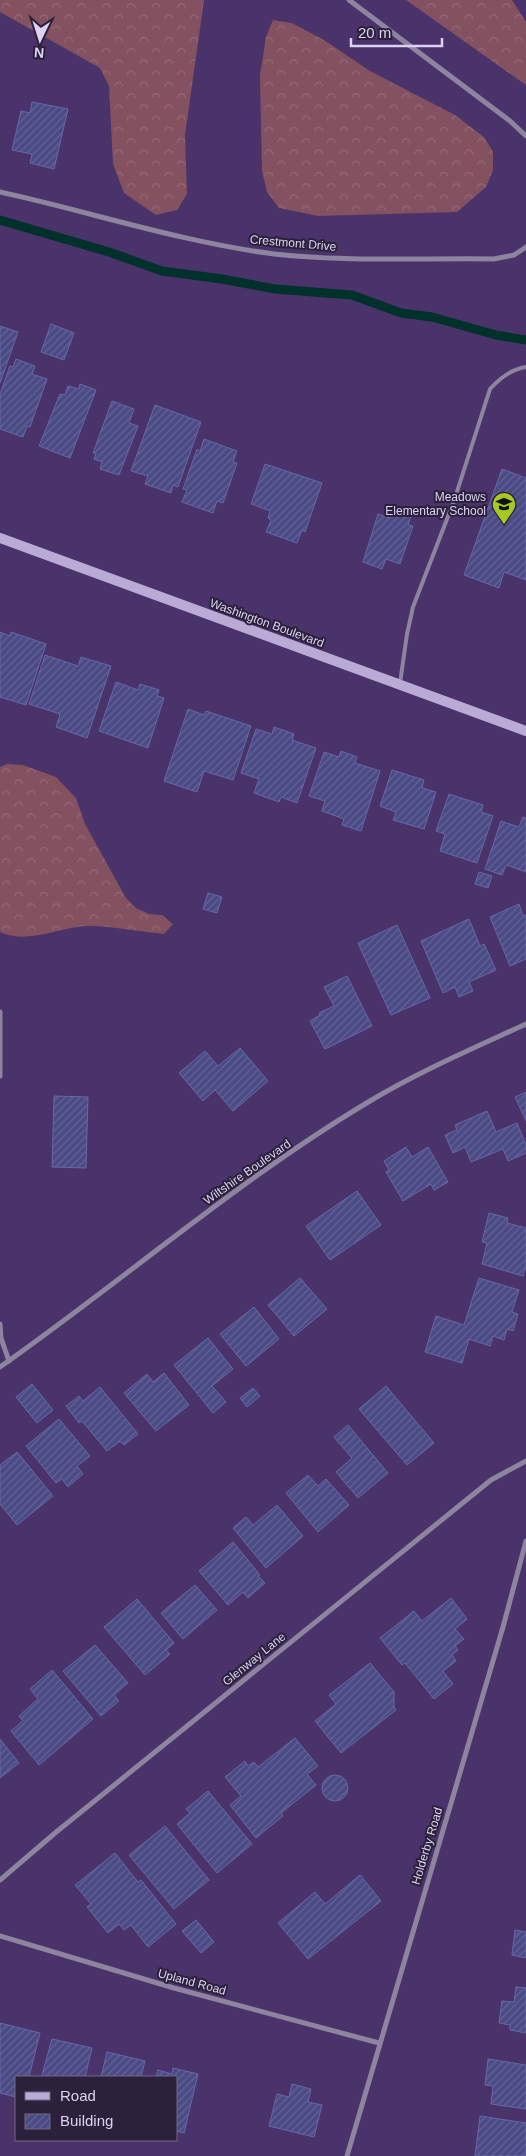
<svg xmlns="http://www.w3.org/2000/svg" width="526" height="2156" font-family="Helvetica,sans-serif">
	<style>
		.forest { fill: url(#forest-crowns) }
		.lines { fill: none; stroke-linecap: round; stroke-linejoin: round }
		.stream { stroke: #01312b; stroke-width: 9 }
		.building { fill: url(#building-hatch); stroke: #6768a6 }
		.lane { stroke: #8e84a0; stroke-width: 4 }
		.street { stroke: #8e84a0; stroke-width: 5 }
		.secondary { stroke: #baaad6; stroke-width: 10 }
		.labels { text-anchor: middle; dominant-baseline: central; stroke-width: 4; stroke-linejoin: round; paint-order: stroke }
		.street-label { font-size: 12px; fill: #ded2f4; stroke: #2b213a }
		.poi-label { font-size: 12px; fill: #ded2f4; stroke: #2b213a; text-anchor: end }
	</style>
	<defs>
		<pattern id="forest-crowns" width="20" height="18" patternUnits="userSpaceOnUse" patternTransform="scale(1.25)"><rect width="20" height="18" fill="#83515f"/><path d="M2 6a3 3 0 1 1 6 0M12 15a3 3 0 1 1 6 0" fill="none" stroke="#946977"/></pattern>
		<pattern id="building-hatch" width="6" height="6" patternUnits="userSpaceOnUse" patternTransform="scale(1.25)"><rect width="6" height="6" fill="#4a4a85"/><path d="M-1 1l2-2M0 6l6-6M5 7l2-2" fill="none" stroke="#646397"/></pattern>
	</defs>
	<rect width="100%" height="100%" fill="#4a326a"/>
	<g class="forest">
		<polygon points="0,0 204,0 185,135 187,194 177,210 156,215 124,193 113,164 109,86 100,68 0,12"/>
		<polygon points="406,0 512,0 526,22 526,85"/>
		<polygon points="273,20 292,23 324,40 370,71 455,115 484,137 493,152 493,170 486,187 457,212 318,216 279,208 267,192 262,171 260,75 266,37"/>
		<path d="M7 764 23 765 56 777 76 798 85 824 126 898 136 908 149 914 162 915 173 924 164 934C141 932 117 927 95 926 63 924 31 946 0 932V767Z"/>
	</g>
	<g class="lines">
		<polyline class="stream" points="0,220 109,252 162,271 222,279 275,289 352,295 401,313 432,317 496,335 526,340"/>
	</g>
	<g class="building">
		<polygon points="32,102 68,109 54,169 30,163 32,154 12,150 21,111 30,113"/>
		<polygon points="51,324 74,333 64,360 41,352"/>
		<polygon points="0,326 18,332 0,383"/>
		<polygon points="16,359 35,366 32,374 47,379 30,427 27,426 23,437 0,429 0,394 10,366 13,367"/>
		<polygon points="80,384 96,390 70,458 39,446 60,394 65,395 68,386 79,389"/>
		<polygon points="112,401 134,409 129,423 138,426 119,475 100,469 102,462 94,459 96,453 93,453"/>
		<polygon points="155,405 201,422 178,487 173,485 171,493 145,484 148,476 131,471"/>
		<polygon points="204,439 237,451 233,462 237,463 223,503 217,501 213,513 182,502 187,490 183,489 197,449 200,451"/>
		<polygon points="265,464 322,483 305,532 302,530 297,543 266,532 271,520 268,518 270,511 251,504"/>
		<polygon points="502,469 526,478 526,580 504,572 499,588 464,575"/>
		<polygon points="393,506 412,513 408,525 413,526 400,564 386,559 382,569 363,562 378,514 389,518"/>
		<polygon points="0,632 10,636 11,632 46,644 26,705 0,697"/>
		<polygon points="45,655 78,666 81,657 111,666 87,738 56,727 60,714 29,704"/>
		<polygon points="116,682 138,690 140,684 159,690 157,696 164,698 148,748 99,731"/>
		<polygon points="188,709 204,715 206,711 251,726 233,780 204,771 197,792 164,781"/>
		<polygon points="274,727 294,734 292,740 316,748 297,803 281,797 279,802 254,793 259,779 241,773 256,729 272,734"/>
		<polygon points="341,751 357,757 355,763 380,771 361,831 342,825 344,819 322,811 325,801 309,796 324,752 339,757"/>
		<polygon points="392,770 424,780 422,788 436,792 424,829 393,820 396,812 380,806"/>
		<polygon points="449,794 483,805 481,812 493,816 477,863 440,851 445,834 436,831"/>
		<polygon points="523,817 526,818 526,872 506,865 502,875 485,869 501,821 519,827"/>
		<polygon points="479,872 492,876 488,888 475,884"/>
		<polygon points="208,893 222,897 217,913 203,909"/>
		<polygon points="519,904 523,916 526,915 526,959 510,966 490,917"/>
		<polygon points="469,919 480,946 484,944 496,970 469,982 473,991 459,997 455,987 443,993 421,941"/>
		<polygon points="397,925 430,998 391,1015 358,943"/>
		<polygon points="347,976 372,1026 325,1049 310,1021 320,1015 319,1013 334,1006 324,987"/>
		<polygon points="240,1048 268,1081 233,1111 215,1090 203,1101 179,1073 205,1051 218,1066"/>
		<polygon points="526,1092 526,1121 515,1097"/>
		<polygon points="54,1096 88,1097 86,1168 52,1167"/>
		<polygon points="487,1111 496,1132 517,1123 526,1145 526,1153 508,1161 503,1149 471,1162 465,1147 453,1153 445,1135 457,1130 455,1125"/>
		<polygon points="406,1147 412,1157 428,1147 448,1182 434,1190 431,1184 403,1201 386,1172 389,1170 384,1161"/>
		<polygon points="357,1191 381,1225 330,1260 306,1226"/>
		<polygon points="489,1213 508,1218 507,1223 526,1228 526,1265 523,1276 482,1264 487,1243 482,1242"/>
		<polygon points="300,1278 327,1309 294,1336 268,1305"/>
		<polygon points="479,1278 519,1290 512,1312 518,1314 513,1331 507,1329 504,1340 493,1336 490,1346 469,1339 462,1363 425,1352 436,1316 464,1325"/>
		<polygon points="254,1307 279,1339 246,1366 220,1334"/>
		<polygon points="208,1338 233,1369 212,1386 226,1402 213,1413 174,1365"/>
		<polygon points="164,1373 189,1405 156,1431 124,1393 147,1374 153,1382"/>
		<polygon points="32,1384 53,1410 37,1423 16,1397"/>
		<polygon points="386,1386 434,1443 407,1465 359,1409"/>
		<polygon points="100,1387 138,1434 124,1445 120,1441 107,1451 82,1421 79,1423 66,1406 79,1396 83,1401"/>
		<polygon points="253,1388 260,1396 247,1407 240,1398"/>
		<polygon points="59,1419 90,1456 77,1466 83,1474 68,1487 62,1479 56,1483 26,1446"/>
		<polygon points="348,1425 388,1473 358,1498 336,1472 352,1458 334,1437"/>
		<polygon points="17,1452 53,1496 17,1525 0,1504 0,1465"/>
		<polygon points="308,1475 318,1486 326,1479 349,1505 318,1532 286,1493"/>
		<polygon points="277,1505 303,1536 266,1568 233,1528 246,1517 253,1525"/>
		<polygon points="233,1542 260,1575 258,1576 265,1583 248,1598 243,1592 228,1605 199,1571"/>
		<polygon points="195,1585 217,1610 183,1639 161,1613"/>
		<polygon points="451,1598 467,1619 455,1629 464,1639 455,1646 458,1650 452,1655 456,1661 443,1671 453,1684 434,1699 405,1663 402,1665 380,1638 414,1611 422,1621"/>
		<polygon points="137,1599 174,1643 166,1650 170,1654 145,1675 104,1627"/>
		<polygon points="95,1645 128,1683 114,1695 119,1701 101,1716 63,1671"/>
		<polygon points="370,1663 394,1692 394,1707 396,1710 341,1753 315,1721 336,1704 329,1695"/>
		<polygon points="52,1670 93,1719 39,1765 11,1731 23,1721 19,1716 38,1699 30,1689"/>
		<polygon points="295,1738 318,1766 307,1774 316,1785 281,1813 283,1816 256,1838 230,1805 241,1796 225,1777 245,1761 248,1766 254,1762 258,1767"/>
		<polygon points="0,1739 19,1763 0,1778"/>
		<circle cx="335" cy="1788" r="13"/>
		<polygon points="208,1791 252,1844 217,1873 177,1824 190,1813 186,1809"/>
		<polygon points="165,1826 209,1880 174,1909 129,1855"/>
		<polygon points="115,1853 138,1882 141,1880 176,1924 148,1947 131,1925 124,1930 119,1924 108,1933 87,1907 91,1904 75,1885"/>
		<polygon points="360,1875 381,1901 308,1959 278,1923 315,1892 325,1904"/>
		<polygon points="196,1920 214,1942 201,1953 182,1931"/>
		<polygon points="515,1930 526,1932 526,1958 512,1955"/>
		<polygon points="516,1987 526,1988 526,2033 510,2030 510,2025 499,2023 502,2001 514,2002"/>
		<polygon points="0,2023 40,2033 29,2077 16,2077 16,2097 0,2093"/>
		<polygon points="52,2039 92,2048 85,2077 43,2077 42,2075"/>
		<polygon points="107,2052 145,2061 141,2077 101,2077"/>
		<polygon points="488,2059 526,2065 526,2109 491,2104 493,2086 485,2085"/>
		<polygon points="173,2068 198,2074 184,2133 176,2131 176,2077 156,2077 158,2070 172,2074"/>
		<polygon points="292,2084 311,2089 308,2102 322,2105 314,2137 269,2126 277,2094 289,2097"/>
		<polygon points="480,2116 526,2123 526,2156 475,2156"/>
	</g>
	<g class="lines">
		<path class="lane" d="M400 683 407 634 413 607 454 501 490 389C500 378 511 369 526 367"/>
		<g class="street">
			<polyline points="349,0 510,121 526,136"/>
			<path d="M0 192C91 212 181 242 274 254 347 262 422 258 494 259L514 255 526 247"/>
			<polyline points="0,1012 0,1076"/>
			<polyline points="0,1324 1,1338 9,1361"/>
			<path d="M0 1367C124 1280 239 1179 370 1101 420 1071 474 1048 526 1024"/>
			<polyline points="0,1880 55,1833 491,1480 526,1461"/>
			<polyline points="0,1936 174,1988 379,2043"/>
			<polyline points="347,2156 503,1627 526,1541"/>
		</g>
		<polyline class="secondary" points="0,538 526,731"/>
	</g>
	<defs>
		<g id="school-pin" transform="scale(1.25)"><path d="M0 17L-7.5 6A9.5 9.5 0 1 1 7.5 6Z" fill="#a5c823" stroke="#2b213a"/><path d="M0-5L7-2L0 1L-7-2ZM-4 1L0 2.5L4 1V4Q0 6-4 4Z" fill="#111"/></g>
	</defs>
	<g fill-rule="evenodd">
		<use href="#school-pin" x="504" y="504"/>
	</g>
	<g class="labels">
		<g class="street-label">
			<text transform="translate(293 243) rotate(5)">Crestmont Drive</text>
			<text transform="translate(267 623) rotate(20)">Washington Boulevard</text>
			<text transform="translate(247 1172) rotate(-35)">Wiltshire Boulevard</text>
			<text transform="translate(254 1659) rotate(-39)">Glenway Lane</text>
			<text transform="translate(427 1846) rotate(-73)">Holderby Road</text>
			<text transform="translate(192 1982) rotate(15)">Upland Road</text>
		</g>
		<g class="poi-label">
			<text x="486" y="497">Meadows<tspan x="486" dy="14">Elementary School</tspan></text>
		</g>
	</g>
	<rect x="15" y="2076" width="162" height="65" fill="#2b213a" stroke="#736884"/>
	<rect x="25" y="2092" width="25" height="8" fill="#baaad6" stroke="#736884"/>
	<text x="60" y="2101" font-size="15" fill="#ded2f4">Road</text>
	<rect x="25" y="2114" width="25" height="15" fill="url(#building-hatch)" stroke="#736884"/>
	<text x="60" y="2126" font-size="15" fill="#ded2f4">Building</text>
	<g transform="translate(40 40) rotate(184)" stroke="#2b213a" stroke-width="4" paint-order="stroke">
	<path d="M0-4L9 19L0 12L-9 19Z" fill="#ded2f4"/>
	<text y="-8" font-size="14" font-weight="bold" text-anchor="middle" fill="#ded2f4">N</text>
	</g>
	<path d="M351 38v8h91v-8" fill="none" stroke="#ded2f4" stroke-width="2.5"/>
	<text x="358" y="38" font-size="15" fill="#ded2f4" stroke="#2b213a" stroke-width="4" paint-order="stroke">20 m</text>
</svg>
